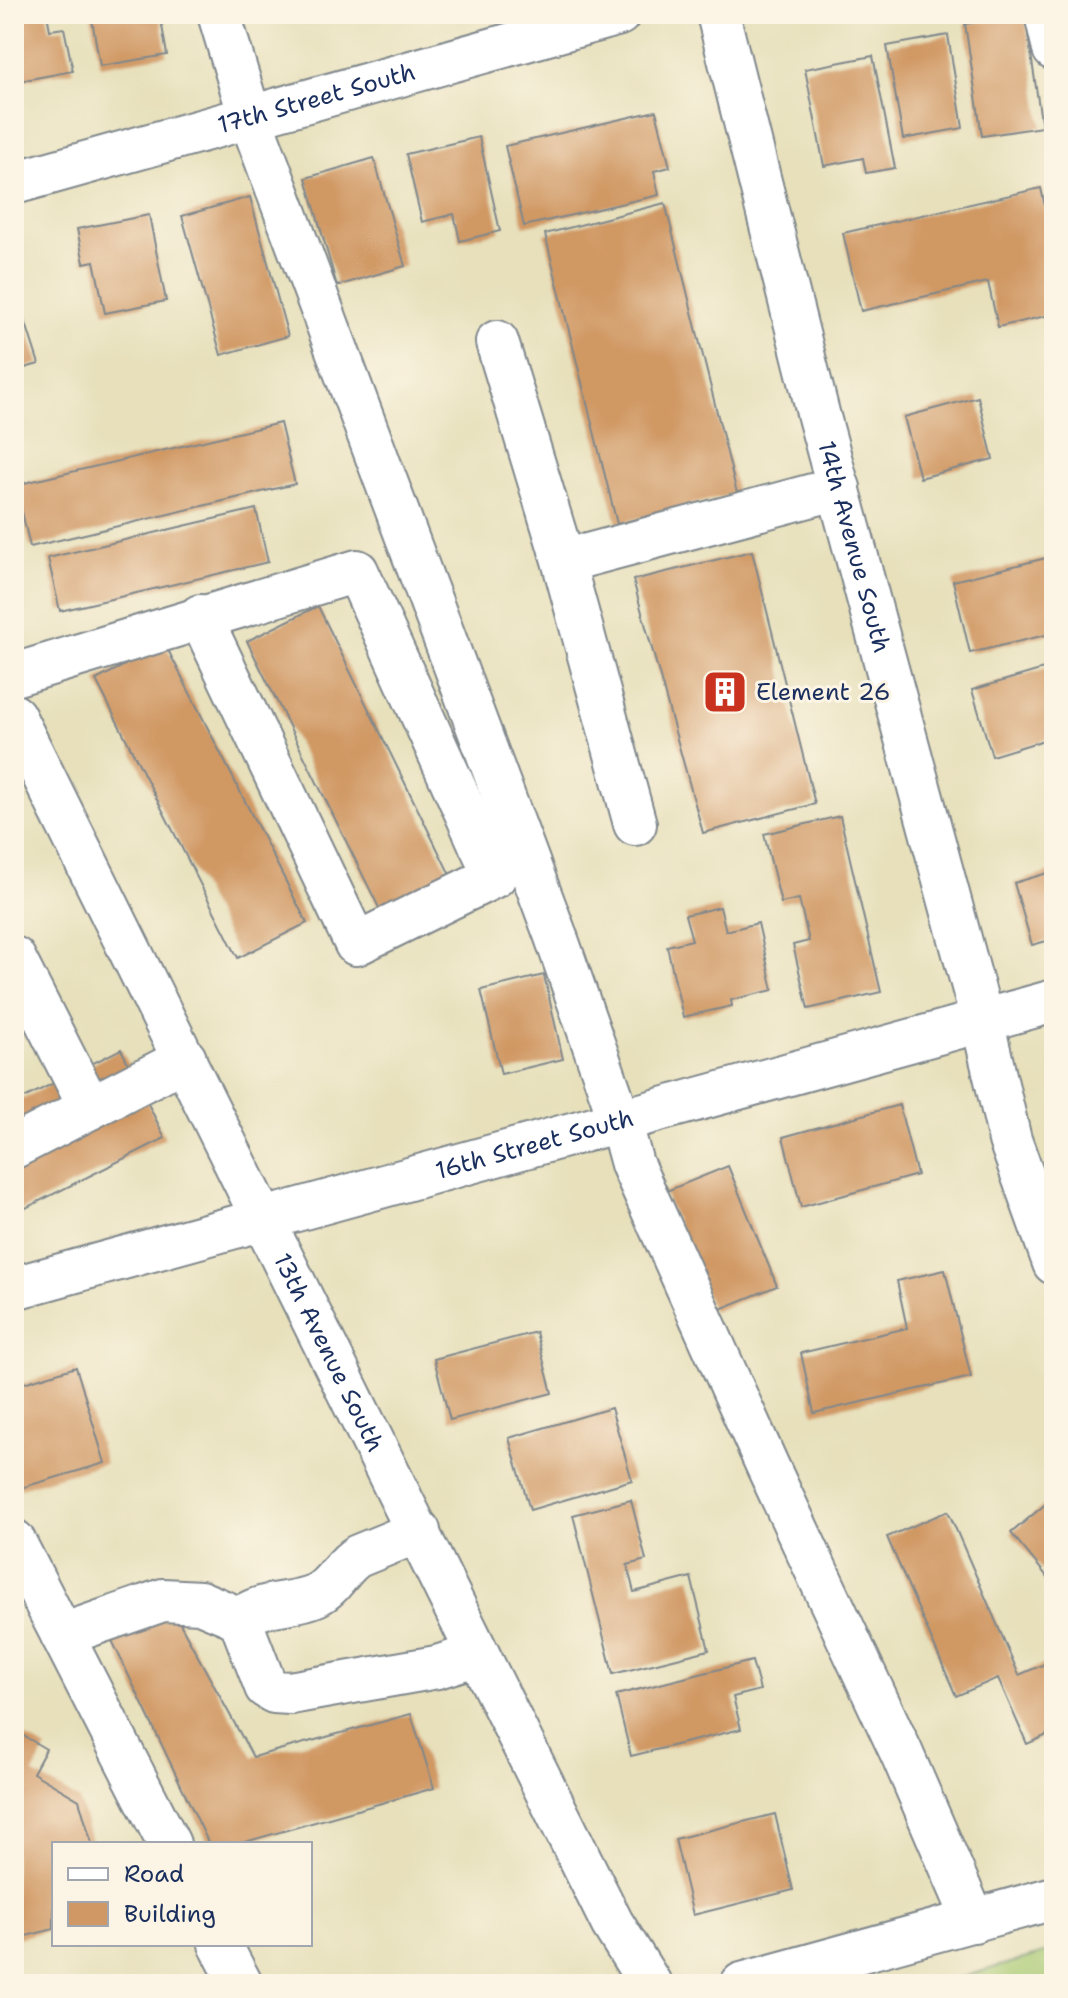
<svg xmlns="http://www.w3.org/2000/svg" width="1068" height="1998" font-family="'Shantell Sans',sans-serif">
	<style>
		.green { fill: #a7c971; stroke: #617c68; stroke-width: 2 }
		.building { fill: #d09864 }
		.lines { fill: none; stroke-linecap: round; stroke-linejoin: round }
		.minor-casing { stroke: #81888c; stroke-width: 46 }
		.minor { stroke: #fff; stroke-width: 42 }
		.labels { text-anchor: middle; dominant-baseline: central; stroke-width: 6; stroke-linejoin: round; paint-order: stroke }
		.street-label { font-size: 24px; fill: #1b2f5e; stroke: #fcf5e5 }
		.poi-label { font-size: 24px; fill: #1b2f5e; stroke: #fcf5e5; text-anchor: start }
	</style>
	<rect width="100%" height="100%" fill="#fcf5e5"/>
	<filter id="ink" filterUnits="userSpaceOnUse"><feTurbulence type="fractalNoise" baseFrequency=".0125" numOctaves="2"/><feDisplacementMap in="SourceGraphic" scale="16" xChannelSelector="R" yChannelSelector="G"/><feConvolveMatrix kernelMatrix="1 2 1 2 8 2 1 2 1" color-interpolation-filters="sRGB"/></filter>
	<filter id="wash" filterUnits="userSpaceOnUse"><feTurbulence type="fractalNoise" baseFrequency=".006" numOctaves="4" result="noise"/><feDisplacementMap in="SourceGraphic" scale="32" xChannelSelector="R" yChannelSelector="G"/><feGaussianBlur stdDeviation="1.8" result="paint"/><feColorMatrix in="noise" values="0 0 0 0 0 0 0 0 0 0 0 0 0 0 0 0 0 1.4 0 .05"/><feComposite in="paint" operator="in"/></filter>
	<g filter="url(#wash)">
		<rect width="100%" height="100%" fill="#e7e0bb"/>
		<polygon class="green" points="1054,1950 1054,1984 939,1984"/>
		<g id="blocks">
			<g class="building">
				<polygon points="14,14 47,14 50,30 64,28 73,71 14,82"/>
				<polygon points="91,14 160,14 167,55 100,66"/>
				<polygon points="1025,15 1042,127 982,136 965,24"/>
				<polygon points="948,35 963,128 903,139 887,46"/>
				<polygon points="873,56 895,168 866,173 863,158 824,166 805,69"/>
				<polygon points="656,111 670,167 654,171 659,195 524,226 505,146"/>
				<polygon points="479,137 500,231 460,241 454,214 422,222 406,154"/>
				<polygon points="374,158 405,266 337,286 306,178"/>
				<polygon points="1041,188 1054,247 1054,314 998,327 988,282 861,311 843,233"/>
				<polygon points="250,197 288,336 221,355 182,216"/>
				<polygon points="665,203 737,493 617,524 545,234"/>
				<polygon points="149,215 166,301 105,313 94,261 84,263 77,229"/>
				<polygon points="22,311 39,364 14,371 14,313"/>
				<polygon points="978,397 993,459 920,478 904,417"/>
				<polygon points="280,423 295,484 30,547 16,485"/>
				<polygon points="256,509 268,562 60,611 48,558"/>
				<polygon points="752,551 815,804 703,833 633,580"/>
				<polygon points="1054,556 1054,633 970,653 953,581"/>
				<polygon points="318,606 456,887 386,922 247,641"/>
				<polygon points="165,644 307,923 238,958 96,680"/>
				<polygon points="1047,668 1054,693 1054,737 992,756 972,690"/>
				<polygon points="840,816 881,992 808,1009 793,945 809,941 799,899 781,903 764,834"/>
				<polygon points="1054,871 1054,939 1032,945 1014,883"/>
				<polygon points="720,907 726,931 758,923 773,990 731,1000 732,1006 683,1017 667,946 692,940 685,915"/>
				<polygon points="544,975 563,1059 501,1074 481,990"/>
				<polygon points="121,1049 165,1138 14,1214 14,1103"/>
				<polygon points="899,1105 917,1175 801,1207 783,1137"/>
				<polygon points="728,1166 777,1286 713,1312 664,1192"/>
				<polygon points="945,1270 971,1377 814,1413 801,1353 907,1328 897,1281"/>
				<polygon points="536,1332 552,1393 450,1420 434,1359"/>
				<polygon points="76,1367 105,1463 14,1490 14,1386"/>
				<polygon points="611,1408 632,1480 530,1510 509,1438"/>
				<polygon points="1054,1497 1054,1585 1011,1533"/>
				<polygon points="631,1500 646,1560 627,1565 634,1592 691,1577 709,1650 613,1674 573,1515"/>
				<polygon points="948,1511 1019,1675 1054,1660 1054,1732 1027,1744 998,1678 956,1696 887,1537"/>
				<polygon points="171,1607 253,1757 411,1714 434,1788 238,1844 209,1844 109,1634"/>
				<polygon points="752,1661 760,1690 733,1697 741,1729 631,1756 616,1695"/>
				<polygon points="14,1730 46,1749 33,1773 79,1800 92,1844 54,1844 54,1929 14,1939"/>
				<polygon points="775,1814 793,1890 693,1915 675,1839"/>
			</g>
		</g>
	</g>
	<g filter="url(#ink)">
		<use href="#blocks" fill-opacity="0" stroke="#81888c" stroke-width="2"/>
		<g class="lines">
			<g class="minor-casing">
				<g id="minor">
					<polyline points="219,14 250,117 555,934 620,1120 632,1164 767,1465 902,1754 974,1921"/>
					<path id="s1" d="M718 14 818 413 982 1020 1010 1140 1054 1263"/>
					<polyline points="1046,14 1054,49"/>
					<path id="s2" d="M14 183 619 14"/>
					<polyline points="497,342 561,553 584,556 839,488"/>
					<polyline points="561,553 635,824"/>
					<polyline points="200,616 356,944 495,876 480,844"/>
					<polyline points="14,675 357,571 480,844 515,829"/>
					<path id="s3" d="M14 716 478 1654 612 1923 650 1984"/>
					<polyline points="14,958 90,1108"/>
					<polyline points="14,1147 185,1059"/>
					<path id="s4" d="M14 1288 1054 1001"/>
					<path d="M419 1531 358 1556C341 1566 334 1587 316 1595 294 1605 267 1602 247 1614L243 1620 244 1630 266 1687 274 1692 290 1693 437 1667 478 1654"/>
					<polyline points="14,1541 169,1844"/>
					<polyline points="62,1635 163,1600 200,1602 243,1620"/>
					<polyline points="220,1944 241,1984"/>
					<polyline points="742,1984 1054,1898"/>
				</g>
			</g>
			<use href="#minor" class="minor"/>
		</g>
	</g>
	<defs>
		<g id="building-square" transform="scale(2.3)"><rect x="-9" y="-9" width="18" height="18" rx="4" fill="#c8321e" stroke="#fcf5e5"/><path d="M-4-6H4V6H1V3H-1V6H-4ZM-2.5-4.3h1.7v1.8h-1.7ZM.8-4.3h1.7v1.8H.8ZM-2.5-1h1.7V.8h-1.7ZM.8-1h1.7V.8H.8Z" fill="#fff"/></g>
	</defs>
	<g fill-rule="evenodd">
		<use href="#building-square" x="725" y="692"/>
	</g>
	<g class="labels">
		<g class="street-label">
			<text stroke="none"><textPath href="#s2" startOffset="314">17th Street South</textPath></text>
			<text stroke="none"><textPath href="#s1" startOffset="550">14th Avenue South</textPath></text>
			<text stroke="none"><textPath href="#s4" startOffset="540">16th Street South</textPath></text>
			<text stroke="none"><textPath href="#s3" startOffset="710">13th Avenue South</textPath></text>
		</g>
		<g class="poi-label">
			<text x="756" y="692">Element 26</text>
		</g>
	</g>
	<rect width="1068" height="1998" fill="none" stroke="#fcf5e5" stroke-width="48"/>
	<rect x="52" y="1842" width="260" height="104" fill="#fcf5e5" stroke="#a2a6af" stroke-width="2"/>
	<rect x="68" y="1868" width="40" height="12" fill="#ffffff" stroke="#a2a6af" stroke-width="2"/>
	<text x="124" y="1882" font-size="24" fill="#1b2f5e">Road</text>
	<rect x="68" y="1902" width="40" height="24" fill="#d09864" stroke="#a2a6af" stroke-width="2"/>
	<text x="124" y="1922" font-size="24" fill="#1b2f5e">Building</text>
</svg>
